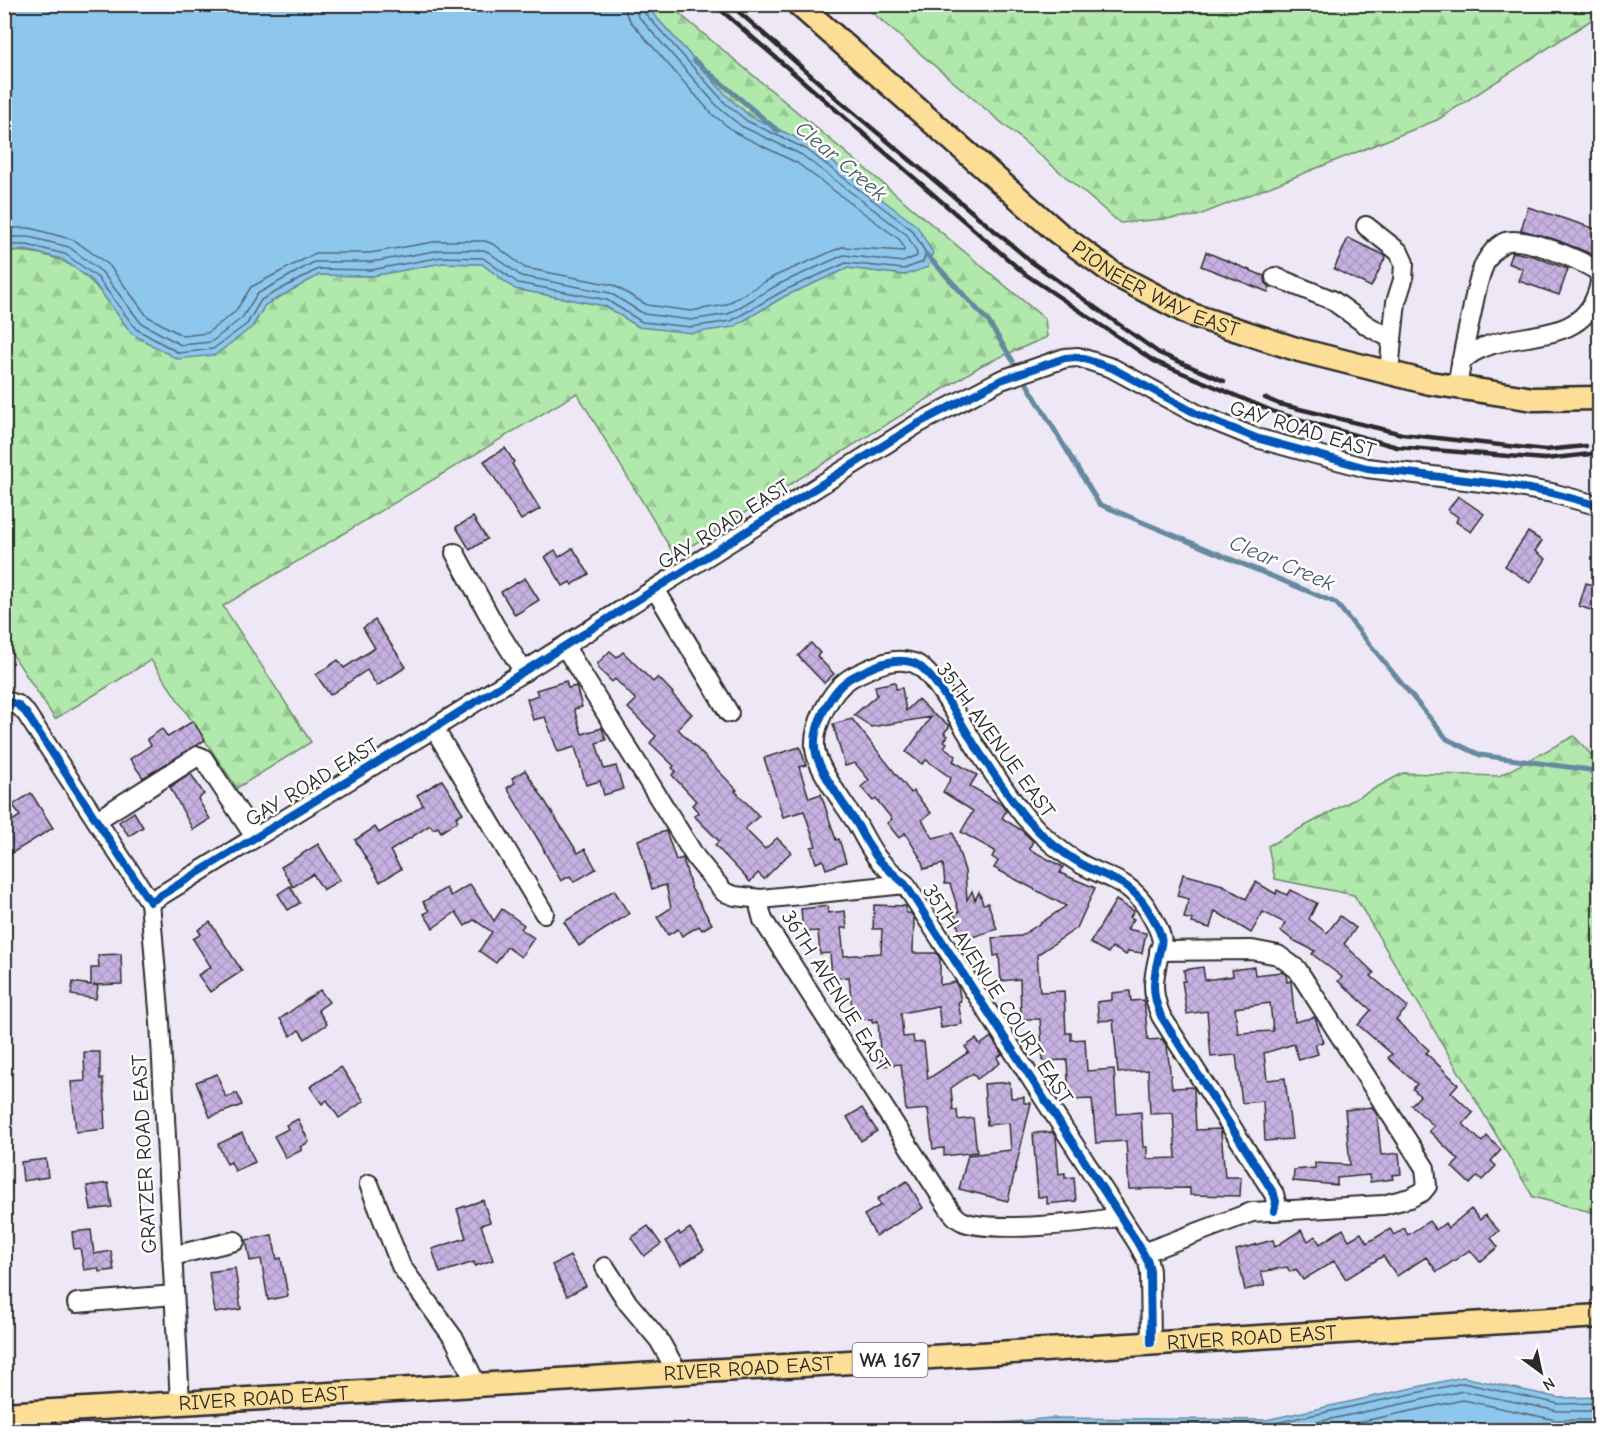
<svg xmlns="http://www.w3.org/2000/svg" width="1604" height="1435" font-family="'Comic Neue',sans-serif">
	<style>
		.forest { fill: url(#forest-firs); stroke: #6e8a6c; stroke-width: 1.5 }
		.water { fill: #8ec7ed; stroke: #66899f; stroke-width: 1.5 }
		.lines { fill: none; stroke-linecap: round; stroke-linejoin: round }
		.shore { stroke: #536979; stroke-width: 1.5 }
		.stream { stroke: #66899f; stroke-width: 5 }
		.building { fill: url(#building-cross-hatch); stroke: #2b2b2b; stroke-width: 1.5; fill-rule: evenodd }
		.minor-casing { stroke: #2b2b2b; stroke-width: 22 }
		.major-casing { stroke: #2b2b2b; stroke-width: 27 }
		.minor { stroke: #fff; stroke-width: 18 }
		.major { stroke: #fcde96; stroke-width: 22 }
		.rail { stroke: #2b2b2b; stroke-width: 4.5 }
		.cycleway-casing { stroke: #fff; stroke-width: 11 }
		.cycleway { stroke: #0057b8; stroke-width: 8 }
		.labels { text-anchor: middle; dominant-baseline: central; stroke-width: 5; stroke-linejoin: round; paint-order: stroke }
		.shield { fill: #fff; stroke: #6b6b6b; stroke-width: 1.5 }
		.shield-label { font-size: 20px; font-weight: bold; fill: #2b2b2b }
		.street-label { font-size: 21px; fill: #2b2b2b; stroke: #fff }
		.water-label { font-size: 22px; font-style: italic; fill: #495a65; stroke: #fff }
	</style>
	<defs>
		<pattern id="forest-firs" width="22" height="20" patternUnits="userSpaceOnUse" patternTransform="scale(1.5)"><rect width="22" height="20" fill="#b1e9ac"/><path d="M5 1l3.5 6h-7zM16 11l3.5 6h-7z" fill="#98c894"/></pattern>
		<pattern id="building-cross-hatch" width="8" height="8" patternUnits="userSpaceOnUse" patternTransform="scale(1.5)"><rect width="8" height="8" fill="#c6b1e1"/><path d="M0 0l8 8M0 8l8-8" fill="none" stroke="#aa98c1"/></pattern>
	</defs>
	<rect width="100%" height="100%" fill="#eee8f6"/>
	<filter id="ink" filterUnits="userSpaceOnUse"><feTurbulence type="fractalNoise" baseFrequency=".0167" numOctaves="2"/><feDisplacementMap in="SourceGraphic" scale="12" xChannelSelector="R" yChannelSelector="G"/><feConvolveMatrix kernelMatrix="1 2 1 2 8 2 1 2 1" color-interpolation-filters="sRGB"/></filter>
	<g filter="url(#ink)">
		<g class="forest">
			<polygon points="1599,4 1599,15 1437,120 1197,216 1120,223 863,5"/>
			<path d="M645 5H669L1045 319 1047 337 982 365 675 556 577 393 223 606 311 742 237 788 151 660 55 719 5 643 4 251C77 250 93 281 132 334L252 328 265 305 319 275 372 276 442 263 482 264 515 289 605 306 639 327H733L785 296 848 268 905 275 809 144 750 116 729 98Z"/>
			<polygon points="1574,736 1599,763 1599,1214 1533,1197 1354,895 1275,879 1268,846 1403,773 1499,776"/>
		</g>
		<g class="water">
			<polygon points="4,5 645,5 729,98 750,116 809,144 917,226 933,253 928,267 905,275 848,268 785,296 733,327 692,333 639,327 605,306 515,289 482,264 442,263 372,276 319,275 265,305 252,327 215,355 177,359 132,334 93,281 62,259 26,250 5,251"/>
			<polygon points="1463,1377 1560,1398 1599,1397 1599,1430 939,1430 1050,1418 1266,1420"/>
		</g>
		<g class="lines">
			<g class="shore">
				<polyline points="4,228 30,228 74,240 109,265 147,316 183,336 207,333 235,312 251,287 316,253 370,253 439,241 485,241 495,245 525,268 613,285 647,305 691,311 725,305 775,276 842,247 904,251 904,248 900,240 797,163 736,133 712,114 631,22 626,14 625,4"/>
				<polyline points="4,237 29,237 69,247 102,272 141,323 181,345 211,342 242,318 257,294 314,262 371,262 441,250 484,250 490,253 521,276 610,293 644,314 691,320 728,314 779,284 844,255 903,262 917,256 917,253 907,235 802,155 741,126 719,108 638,16 634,4"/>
				<polyline points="4,245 27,245 65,254 97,277 136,329 179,353 213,349 247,324 261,300 318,269 371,270 442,257 483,258 518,283 607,300 642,322 691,327 731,321 783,291 846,263 904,269 923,262 926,253 912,230 806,149 747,121 725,103 643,11 642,4"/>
				<polyline points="990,1430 1051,1424 1266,1425 1463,1383 1559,1404 1600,1403"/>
				<polyline points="1279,1430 1463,1391 1558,1411 1600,1411"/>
				<polyline points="1321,1430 1463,1400 1556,1420 1600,1420"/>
			</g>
			<g class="stream">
				<polyline points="694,60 778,131"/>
				<polyline points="926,254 988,321 1013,361"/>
				<polyline points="1027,384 1099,504 1336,603 1447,739 1480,755 1590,770 1600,781"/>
			</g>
		</g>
		<g class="building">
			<polygon points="1528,207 1599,230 1599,257 1554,239 1521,230"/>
			<polygon points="1348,238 1386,256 1371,287 1334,269"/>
			<polygon points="1206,252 1264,276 1266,283 1270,287 1268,292 1201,266"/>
			<polygon points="1512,252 1533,256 1568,269 1559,295 1519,281 1523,269 1508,263"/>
			<polygon points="505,448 514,462 512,464 540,509 521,520 484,461"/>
			<polygon points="1458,496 1484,514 1471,532 1456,522 1458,517 1448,510"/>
			<polygon points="473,517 487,539 470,550 456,527"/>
			<polygon points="1528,532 1542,541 1535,551 1546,559 1530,583 1505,566"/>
			<polygon points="573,548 589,574 572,585 570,582 563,586 545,557 555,550 559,557"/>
			<polygon points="525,578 539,600 515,615 501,592"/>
			<polygon points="1586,583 1599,587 1599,613 1579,606"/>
			<polygon points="375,620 406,667 377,686 367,670 330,695 316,675 338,660 344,668 375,648 363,628"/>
			<polygon points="811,643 820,653 817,656 834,674 824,683 798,656"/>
			<polygon points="610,651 617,657 623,652 653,682 658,677 673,693 672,694 692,714 678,729 737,790 735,791 759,816 745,829 765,849 777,838 791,852 764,879 758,873 750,882 715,845 719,841 694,816 699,813 692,805 696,801 672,775 676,771 672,768 674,766 650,743 656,736 628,708 636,700 615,679 612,682 598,668 598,663"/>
			<polygon points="566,681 568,688 576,686 582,707 574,709 582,734 602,728 606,740 596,743 604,769 616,766 623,789 604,795 600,781 586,785 575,747 558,752 545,717 533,720 527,699 538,695 536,690"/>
			<polygon points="895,682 896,689 902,688 906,711 918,699 933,714 950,726 944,733 948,736 944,741 947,743 944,747 956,756 953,761 977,775 970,786 1001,804 1006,811 1002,818 1021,830 1033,841 1029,849 1063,867 1060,873 1095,888 1077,928 1037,955 1040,992 1064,991 1066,1033 1071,1033 1071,1040 1085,1039 1087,1071 1114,1069 1117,1114 1141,1112 1143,1147 1147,1147 1147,1159 1176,1158 1173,1113 1150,1114 1148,1070 1118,1073 1113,1020 1099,1021 1097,1002 1112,1000 1112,993 1130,991 1131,1001 1144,1000 1148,1040 1162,1039 1167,1046 1172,1088 1193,1087 1194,1089 1196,1130 1219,1129 1221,1131 1225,1177 1241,1177 1240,1196 1190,1195 1190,1188 1129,1189 1126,1141 1096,1143 1092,1099 1069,1100 1067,1060 1043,1061 1040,1019 1021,1019 1020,979 1001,981 999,955 994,956 992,938 1021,936 1066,906 994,868 998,861 992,857 995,851 961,832 973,811 943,792 951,778 926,760 922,764 906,752 931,717 871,727 854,715 877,695 875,686"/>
			<polygon points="852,719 911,793 913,791 931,813 922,820 933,838 953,833 965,871 967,900 972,891 975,900 979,892 983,904 988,903 997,929 969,938 969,948 965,949 954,913 959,912 950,884 945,884 943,864 924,869 921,859 905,833 899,838 887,823 892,819 876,799 873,801 861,787 869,780 855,763 845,766 833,724"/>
			<polygon points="193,721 205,740 143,778 130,759 151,745 147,739 162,729 168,737"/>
			<polygon points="800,747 806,765 799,767 809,798 821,794 836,840 839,839 846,862 826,869 823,860 816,863 811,847 816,846 804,811 783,817 764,758"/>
			<polygon points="525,770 578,853 585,849 596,869 574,882 570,876 561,881 544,851 545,851 507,788 515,783 512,778"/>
			<polygon points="191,774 204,794 198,799 210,819 193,830 170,787"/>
			<polygon points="442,780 463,813 456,817 458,821 441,832 438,827 433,829 430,825 390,851 401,869 380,882 355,840 375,827 379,833 408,815 423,805 417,795"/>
			<polygon points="31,793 53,828 4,858 4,826 20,816 13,805"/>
			<polygon points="134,812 143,827 129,836 119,822"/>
			<polygon points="666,831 676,860 683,858 691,888 712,924 702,930 699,926 682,936 678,929 668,935 657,917 671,908 666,885 652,889 638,840"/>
			<polygon points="318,844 340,880 323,890 313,874 293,887 281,867"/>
			<polygon points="1183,874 1223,885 1246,899 1256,882 1276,894 1277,890 1287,895 1290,890 1317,903 1309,919 1327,933 1340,916 1356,928 1344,944 1374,973 1371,976 1408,1007 1396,1020 1429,1050 1426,1053 1458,1084 1451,1092 1473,1113 1463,1124 1482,1142 1487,1136 1501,1150 1491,1161 1496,1166 1482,1180 1478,1176 1470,1184 1452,1167 1459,1160 1429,1131 1434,1126 1411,1105 1420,1096 1413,1089 1417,1084 1388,1058 1392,1054 1358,1025 1371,1010 1338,981 1342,977 1312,954 1315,951 1293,940 1281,931 1285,923 1263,912 1251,933 1215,911 1210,928 1192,923 1193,920 1184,918 1189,899 1177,896"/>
			<polygon points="470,884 494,921 502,909 524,925 521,929 534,938 521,957 507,947 496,963 479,951 492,932 474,920 465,926 456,912 433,928 424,914 429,911 423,902 446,888 451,896"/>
			<polygon points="290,886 300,903 288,910 278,894"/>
			<polygon points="614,890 629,914 579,946 564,922"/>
			<polygon points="1116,900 1134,911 1130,917 1134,919 1127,929 1146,933 1142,953 1128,951 1126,955 1112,947 1108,953 1090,943"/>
			<polygon points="874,905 906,906 906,913 911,913 914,918 913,953 937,953 940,959 940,985 955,982 958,987 961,1001 958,1002 962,1024 941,1028 938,1006 901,1013 903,1037 913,1036 914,1043 924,1042 928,1079 969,1052 965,1047 976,1039 980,1045 991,1037 1002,1054 997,1058 1000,1063 977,1079 973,1073 951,1088 953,1110 957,1110 958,1120 973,1118 977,1152 944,1156 944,1148 933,1149 928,1109 906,1111 901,1064 881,1066 878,1021 872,1022 872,1019 853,1020 849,977 832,978 830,953 820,954 818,931 803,932 801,909 828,906 828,913 845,911 847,928 841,928 844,956 881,953 882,929 873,929"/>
			<polygon points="210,922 242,971 210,992 198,975 211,967 193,939 201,934 198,930"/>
			<polygon points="121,954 122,984 93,985 98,986 96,999 71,995 73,982 91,985 91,968 99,968 98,955"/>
			<path d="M1203 967 1205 980 1233 976 1232 970 1254 967 1255 975 1282 972 1286 975 1287 982 1291 981 1295 1022 1314 1017 1316 1020 1323 1042 1315 1044 1318 1054 1299 1060 1294 1044 1264 1053 1267 1080 1285 1078 1292 1139 1265 1141 1263 1101 1242 1103 1236 1055 1211 1057 1207 1011 1187 1014 1182 981H1185L1184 970ZM1270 1003 1273 1031 1238 1033 1235 1008Z"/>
			<polygon points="320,990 329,1002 318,1010 327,1024 305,1039 299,1030 291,1036 280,1019"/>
			<polygon points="84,1052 100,1052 100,1079 103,1079 106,1110 104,1111 105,1129 76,1132 71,1082 85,1081"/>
			<polygon points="341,1067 364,1101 339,1118 327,1100 322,1104 310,1087"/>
			<polygon points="217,1074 226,1098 237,1093 242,1105 210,1117 196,1082"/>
			<polygon points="1010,1082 1011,1098 1024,1097 1024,1103 1031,1103 1008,1201 959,1189 968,1155 1011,1150 1009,1123 987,1125 984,1084"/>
			<polygon points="1372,1107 1377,1115 1381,1155 1399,1153 1401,1174 1392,1175 1393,1179 1370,1182 1369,1175 1337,1178 1337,1185 1293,1181 1294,1170 1315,1168 1315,1163 1350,1165 1345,1110"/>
			<polygon points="862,1108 877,1131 861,1141 847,1117"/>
			<polygon points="298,1119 309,1142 300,1147 302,1150 286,1158 274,1136 288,1129 286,1125"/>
			<polygon points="1052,1132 1056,1137 1059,1174 1065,1173 1065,1178 1074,1177 1076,1201 1047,1204 1047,1197 1038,1197 1033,1133"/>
			<polygon points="242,1133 255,1162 235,1171 231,1162 227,1164 218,1144"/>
			<polygon points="46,1159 48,1177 23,1181 21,1162"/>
			<polygon points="907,1181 923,1208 876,1236 864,1215 881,1205 877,1199"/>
			<polygon points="108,1183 112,1207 91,1210 87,1186"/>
			<polygon points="483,1200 490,1222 481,1225 493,1260 475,1266 474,1262 440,1273 432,1249 466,1238 457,1209"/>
			<polygon points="1471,1209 1480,1220 1485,1215 1499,1231 1491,1238 1498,1247 1480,1262 1470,1250 1437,1272 1426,1257 1397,1276 1383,1256 1346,1279 1334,1261 1303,1280 1296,1269 1290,1272 1287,1267 1261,1272 1265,1285 1245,1290 1236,1250 1273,1240 1275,1247 1301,1230 1308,1241 1315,1236 1320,1244 1343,1229 1349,1240 1361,1233 1367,1243 1390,1229 1394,1235 1404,1228 1408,1235 1429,1221 1436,1230 1445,1223 1448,1228"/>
			<polygon points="648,1226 661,1244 644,1256 631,1238"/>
			<polygon points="690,1228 704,1250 681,1265 666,1241 679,1232 680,1235"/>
			<polygon points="91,1230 94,1254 111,1251 114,1270 99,1272 98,1268 84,1270 80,1248 74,1249 72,1232"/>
			<polygon points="272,1235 277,1259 281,1258 288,1296 268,1300 261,1259 250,1261 246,1240"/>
			<polygon points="570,1256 586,1286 567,1296 552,1265"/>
			<polygon points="235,1268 241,1309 215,1313 209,1272"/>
		</g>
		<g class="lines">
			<g class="minor-casing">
				<g id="minor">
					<polyline points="1366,226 1399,252 1404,263 1403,280 1396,302 1392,339"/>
					<polyline points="1275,277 1332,300 1368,326 1392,339 1389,373"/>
					<path d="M1461 362C1500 321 1587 357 1600 282"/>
					<path d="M1457 388C1461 362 1466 337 1472 311 1475 295 1478 278 1485 263 1489 256 1496 247 1503 243 1521 233 1581 261 1598 271L1600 279"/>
					<polyline points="455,553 495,626 524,672"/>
					<polyline points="655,589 729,713"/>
					<polyline points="565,647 696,858 724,892 735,896 761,899 905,884"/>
					<polyline points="4,700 18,705 26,713 150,902 434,728 919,423 1001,380 1065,358 1078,357 1112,368 1197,414 1256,438 1367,468 1506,485 1552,493 1600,506"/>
					<polyline points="434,728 544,913"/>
					<polyline points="97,820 198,756 203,758 255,837"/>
					<path d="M761 899 760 909 763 920 946 1204C950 1210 955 1218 962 1221 987 1233 1091 1224 1120 1216"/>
					<polyline points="150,902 160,1022 180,1403"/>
					<polyline points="369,1184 401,1266 455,1340 477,1386"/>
					<polyline points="1143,1253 1252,1212 1383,1205 1410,1198 1422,1192 1427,1186 1425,1168 1297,969 1278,955 1252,950 1159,951"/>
					<polyline points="172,1256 235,1241"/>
					<polyline points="605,1267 628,1303 659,1340 678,1373"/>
					<polyline points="77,1303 174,1295"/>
					<path d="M1151 1343 1150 1271 1148 1262 1137 1242 905 884C896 876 886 868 878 859 870 849 864 836 857 824 845 805 821 774 816 754 810 729 831 688 854 676 873 667 892 656 914 663 934 670 965 731 978 750 993 773 1008 796 1025 817 1041 835 1060 852 1081 864 1108 879 1128 879 1147 908 1152 917 1159 927 1161 937 1163 942 1160 949 1159 954 1153 979 1151 992 1161 1016L1274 1194 1276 1202 1274 1211"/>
				</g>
			</g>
			<g class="major-casing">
				<g id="major">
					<path id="s1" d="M798 4 1057 232 1114 274 1192 315 1299 350 1430 383 1533 399 1600 398"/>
					<path id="s2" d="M4 1414 1600 1316"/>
				</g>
			</g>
			<use href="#minor" class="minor"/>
			<use href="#major" class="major"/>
			<g class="rail">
				<polyline points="714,4 1025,274 1154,361 1277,413 1397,447 1545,459 1600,453"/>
				<polyline points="730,4 842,103 1033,263 1159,353 1224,381"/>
				<polyline points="1265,398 1279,404 1402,434 1545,450 1586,446"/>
			</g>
			<g class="cycleway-casing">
				<g id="cycleway">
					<polyline points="4,700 18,705 26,713 150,902 434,728 919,423 1001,380 1065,358 1078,357 1112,368 1197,414 1256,438 1367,468 1506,485 1552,493 1600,506"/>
					<path d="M1151 1343 1150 1271 1148 1262 1137 1242 905 884C896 876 886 868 878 859 870 849 864 836 857 824 845 805 821 774 816 754 810 729 831 688 854 676 873 667 892 656 914 663 934 670 965 731 978 750 993 773 1008 796 1025 817 1041 835 1060 852 1081 864 1108 879 1128 879 1147 908 1152 917 1159 927 1161 937 1163 942 1160 949 1159 954 1153 979 1151 992 1161 1016L1274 1194 1276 1202 1274 1211"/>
				</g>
			</g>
			<use href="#cycleway" class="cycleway"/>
		</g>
	</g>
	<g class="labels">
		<rect class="shield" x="852.5" y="1343" width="75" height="34" rx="4.5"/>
		<g class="shield-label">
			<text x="890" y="1360">WA 167</text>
		</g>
		<g class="street-label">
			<text stroke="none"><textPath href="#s1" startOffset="460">PIONEER WAY EAST</textPath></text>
			<text transform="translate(1303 429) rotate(17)">GAY ROAD EAST</text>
			<text transform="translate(724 524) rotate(-32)">GAY ROAD EAST</text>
			<text transform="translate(996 740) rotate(54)">35TH AVENUE EAST</text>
			<text transform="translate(312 782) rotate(-31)">GAY ROAD EAST</text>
			<text transform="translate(836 991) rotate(58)">36TH AVENUE EAST</text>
			<text transform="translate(998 994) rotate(57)">35TH AVENUE COURT EAST</text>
			<text transform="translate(144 1154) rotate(-93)">GRATZER ROAD EAST</text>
			<text stroke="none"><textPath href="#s2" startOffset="1250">RIVER ROAD EAST</textPath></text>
			<text stroke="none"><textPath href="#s2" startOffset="746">RIVER ROAD EAST</textPath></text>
			<text stroke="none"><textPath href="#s2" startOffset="260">RIVER ROAD EAST</textPath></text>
		</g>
		<g class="water-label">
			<text transform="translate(841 161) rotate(40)">Clear Creek</text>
			<text transform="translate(1282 563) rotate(23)">Clear Creek</text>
		</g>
	</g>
	<rect width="1604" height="1435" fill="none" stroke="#fff" stroke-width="24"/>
	<rect x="12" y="12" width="1580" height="1411" fill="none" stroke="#2b2b2b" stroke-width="2" filter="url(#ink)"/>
	<g transform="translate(1541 1372) rotate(147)" stroke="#ffffff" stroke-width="4.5" paint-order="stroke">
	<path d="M0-4.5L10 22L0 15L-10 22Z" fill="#2b2b2b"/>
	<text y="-9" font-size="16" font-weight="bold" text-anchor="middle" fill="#2b2b2b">N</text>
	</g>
</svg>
